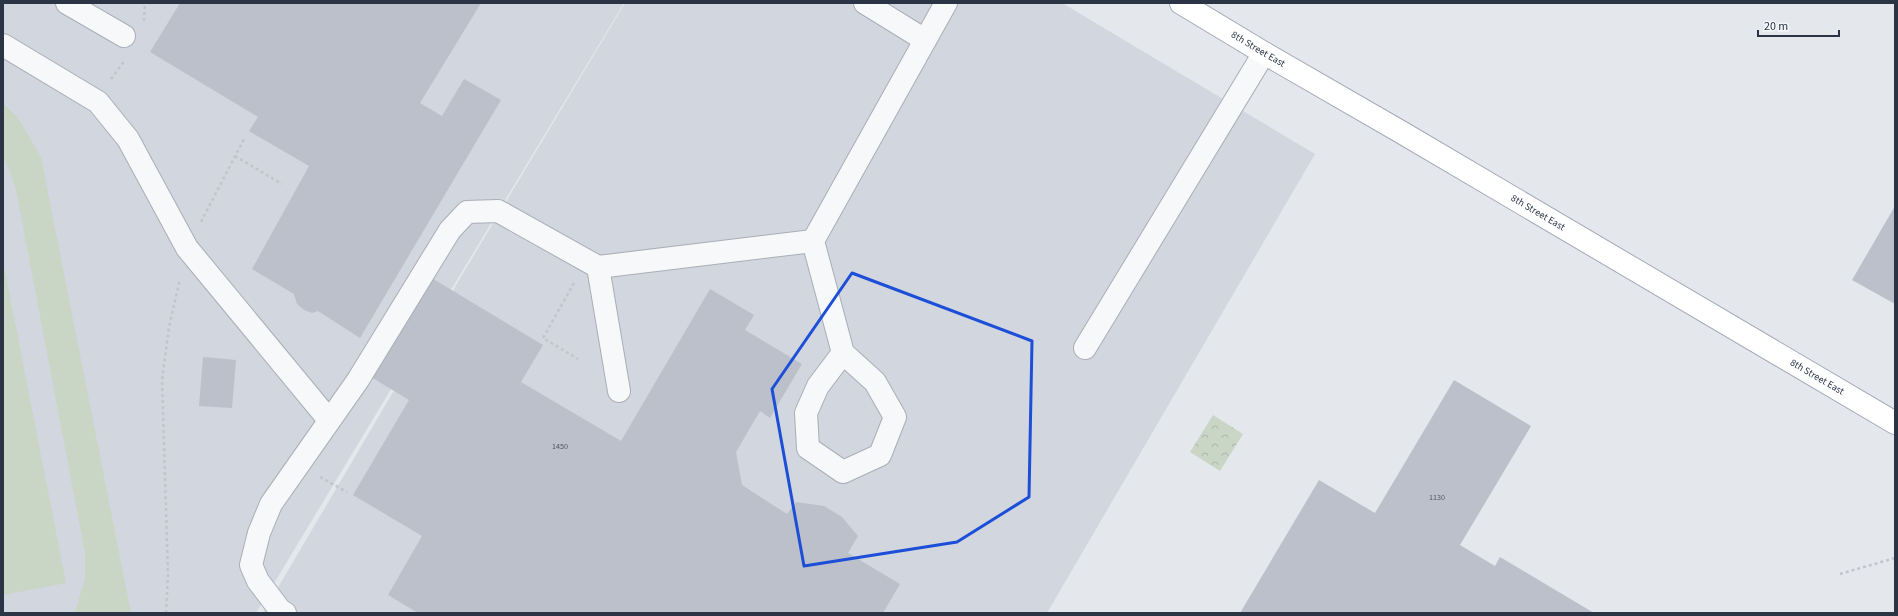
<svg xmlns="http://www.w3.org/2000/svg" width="1898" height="616" font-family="'Source Sans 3',sans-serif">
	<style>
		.built { fill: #d2d6de }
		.park { fill: url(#park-crowns) }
		.garden { fill: #c9d6c5 }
		.building { fill: #bbc0ca }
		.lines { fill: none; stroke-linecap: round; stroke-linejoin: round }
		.minor-casing { stroke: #a9aeb7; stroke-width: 24 }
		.major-casing { stroke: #a3abb8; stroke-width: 24 }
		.path { stroke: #c2c5cb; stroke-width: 2.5; stroke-dasharray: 3 3; stroke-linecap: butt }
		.minor { stroke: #f7f8fa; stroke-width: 22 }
		.major { stroke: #fff; stroke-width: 22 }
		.marked { fill: none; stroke: #1d4ed8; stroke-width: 3; stroke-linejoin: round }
		.labels { text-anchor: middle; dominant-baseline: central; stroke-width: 3; stroke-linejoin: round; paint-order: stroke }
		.number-label { font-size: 8px; fill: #4f5766 }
		.street-label { font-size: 10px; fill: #2b3445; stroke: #f4f6f9 }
	</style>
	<defs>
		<pattern id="park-crowns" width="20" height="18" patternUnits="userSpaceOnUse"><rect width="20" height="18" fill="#c9d6c5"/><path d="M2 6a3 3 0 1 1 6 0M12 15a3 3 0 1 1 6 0" fill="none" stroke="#adb8ab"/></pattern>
	</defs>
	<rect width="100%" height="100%" fill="#e4e7ec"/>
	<g class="built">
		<polygon points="3,3 624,3 256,613 3,613"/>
		<polygon points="625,3 1062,3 1315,154 1047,613 263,613 462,275"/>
	</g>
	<polygon class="park" points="1213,415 1243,434 1220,471 1190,452"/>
	<g class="garden">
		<polygon points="3,103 18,118 41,157 131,613 75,613 85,578 85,553 16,190 9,169 3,158"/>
		<polygon points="3,261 66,583 3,595"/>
	</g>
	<g class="building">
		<polygon points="180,3 481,3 420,103 442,116 464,79 501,100 360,338 318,311 312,313 304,310 297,304 294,294 252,269 309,166 249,131 258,117 150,52"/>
		<polygon points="1895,206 1895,304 1852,280"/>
		<polygon points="430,277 543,345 521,382 621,441 710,289 754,315 745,330 802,364 770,418 760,411 736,452 742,485 787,514 796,502 824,506 842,517 858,536 848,553 900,584 883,613 418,613 388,595 422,536 353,495 409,400 371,377"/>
		<polygon points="203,357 236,360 232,408 199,406"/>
		<polygon points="1454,380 1531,426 1460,545 1495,566 1500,557 1594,613 1240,613 1319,480 1375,513"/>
	</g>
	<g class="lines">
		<g class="minor-casing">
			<g id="minor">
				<polyline points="67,3 124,36"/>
				<polyline points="865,3 925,40"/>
				<polyline points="3,45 98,102 128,139 187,248 329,420"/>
				<polyline points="598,267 619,391"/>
				<polyline points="1085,348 1264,53"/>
				<polyline points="843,353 818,386 806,413 808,448 843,472 880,455 895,417 875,382 843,353 813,241 946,3"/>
				<polyline points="285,613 280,610 258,581 251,565 259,533 271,504 358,380 450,230 467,212 498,211 598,267 813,241"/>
			</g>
		</g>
		<g class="major-casing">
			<g id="major">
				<path id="s1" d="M1181 3 1264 53 1401 132 1895 423"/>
			</g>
		</g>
		<g class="path">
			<polyline points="144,21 145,3"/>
			<polyline points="111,79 125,60"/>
			<polyline points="235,156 282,184"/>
			<polyline points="201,222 245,137"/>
			<polyline points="574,283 543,338 578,359"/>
			<polyline points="320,477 347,492"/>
			<polyline points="1840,574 1895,558"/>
			<polyline points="166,613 168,575 162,380 169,327 180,279"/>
		</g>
		<use href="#minor" class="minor"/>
		<use href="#major" class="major"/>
	</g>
	<path class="marked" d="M852 273 1032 341 1029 497 957 542 804 566 772 389Z"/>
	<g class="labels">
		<g class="number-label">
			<text x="560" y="446">1450</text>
			<text x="1437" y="497">1130</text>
		</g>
		<g class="street-label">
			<text stroke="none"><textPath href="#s1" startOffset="90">8th Street East</textPath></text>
			<text stroke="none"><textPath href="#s1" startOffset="414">8th Street East</textPath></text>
			<text stroke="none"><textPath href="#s1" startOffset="738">8th Street East</textPath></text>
		</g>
	</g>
	<rect width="1898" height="616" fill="none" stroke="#2b3445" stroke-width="8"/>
	<path d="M1758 30v6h81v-6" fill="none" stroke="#2b3445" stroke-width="2"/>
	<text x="1764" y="30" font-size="12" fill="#2b3445" stroke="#f4f6f9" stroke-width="3" paint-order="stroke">20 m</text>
</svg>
